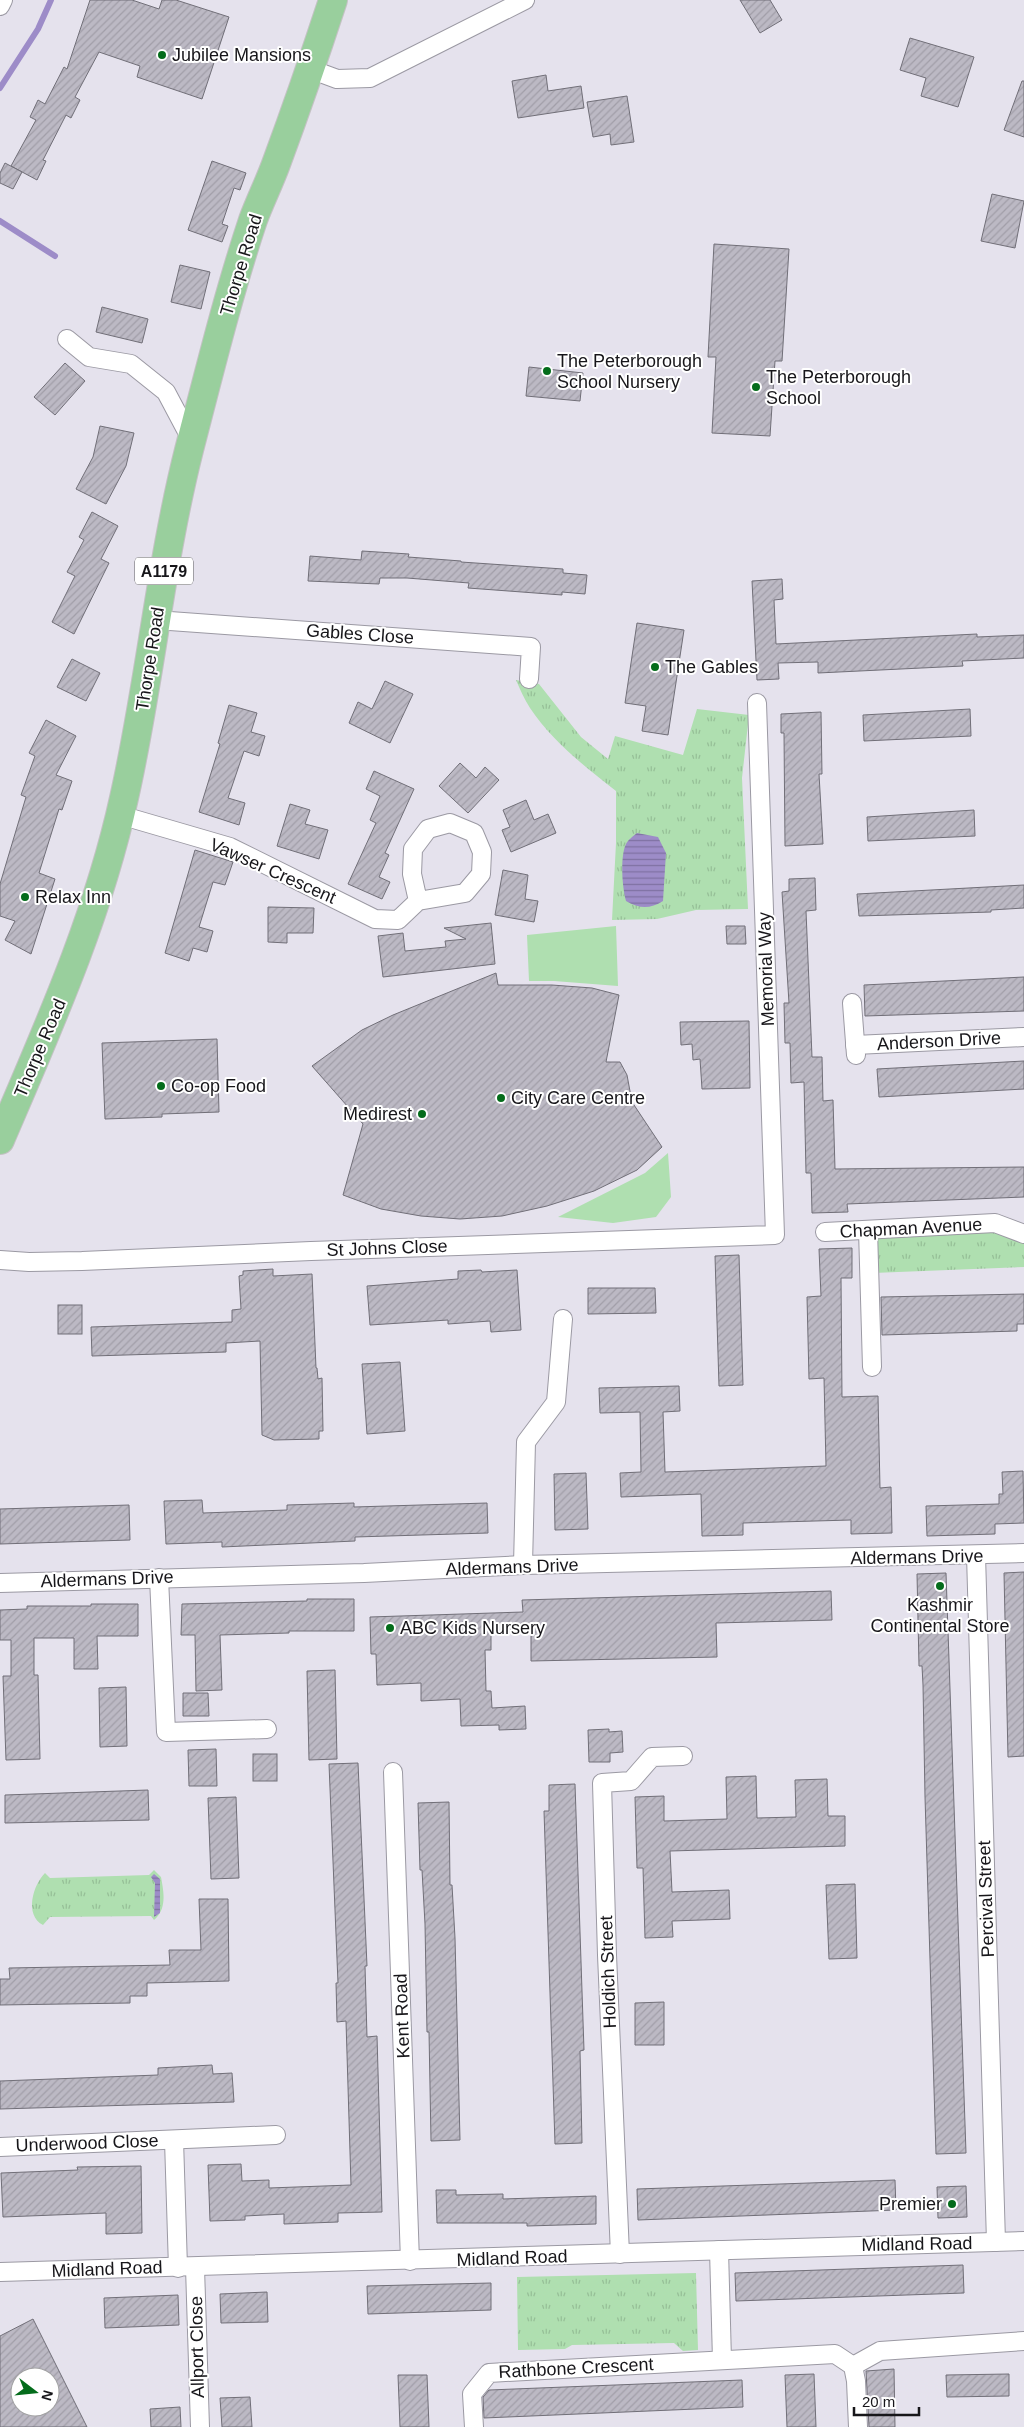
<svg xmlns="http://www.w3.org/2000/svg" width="1024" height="2427" font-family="Arial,sans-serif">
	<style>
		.grass { fill: url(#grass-tufts) }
		.garden { fill: #afdfb0 }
		.water { fill: url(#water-rules) }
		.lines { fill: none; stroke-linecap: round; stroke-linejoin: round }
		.stream { stroke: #9d8cc8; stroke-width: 6 }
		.building { fill: url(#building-hatch); stroke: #716f78; fill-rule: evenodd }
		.street-casing { stroke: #9b99a3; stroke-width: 20 }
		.primary-casing { stroke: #c3c2c3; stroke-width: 30 }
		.street { stroke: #fff; stroke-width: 18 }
		.primary { stroke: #99cf9d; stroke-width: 28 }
		.poi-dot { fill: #046c1b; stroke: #fff; stroke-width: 2 }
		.labels { text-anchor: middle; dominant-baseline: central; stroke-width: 4; stroke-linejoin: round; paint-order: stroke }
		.shield { fill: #fff; stroke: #5d5c5f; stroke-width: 1 }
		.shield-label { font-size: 16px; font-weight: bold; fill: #17161a }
		.poi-label { font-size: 18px; fill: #17161a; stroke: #fff; text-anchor: start }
		.street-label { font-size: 18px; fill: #17161a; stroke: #fff }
	</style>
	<defs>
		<pattern id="grass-tufts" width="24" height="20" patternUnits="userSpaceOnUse" patternTransform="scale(1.25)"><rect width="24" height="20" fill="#afdfb0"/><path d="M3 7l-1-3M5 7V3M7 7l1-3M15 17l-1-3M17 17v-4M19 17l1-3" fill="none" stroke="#96bf97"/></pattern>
		<pattern id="water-rules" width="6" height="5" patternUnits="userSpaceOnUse" patternTransform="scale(1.25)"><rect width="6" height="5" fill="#9d8cc8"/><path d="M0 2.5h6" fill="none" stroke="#7f71a2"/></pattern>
		<pattern id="building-hatch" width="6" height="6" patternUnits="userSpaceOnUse" patternTransform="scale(1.25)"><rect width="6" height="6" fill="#bcb9c4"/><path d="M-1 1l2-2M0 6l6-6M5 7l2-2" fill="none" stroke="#a19ea8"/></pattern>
	</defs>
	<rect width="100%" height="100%" fill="#e5e2ed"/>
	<g class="grass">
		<path d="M516 680 539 684 581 737 608 759 615 736 683 755 697 709 749 715 742 778 748 909 696 910 657 919 612 920 616 843V791C585 767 551 740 530 708 524 699 520 689 516 680Z"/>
		<polygon points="994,1227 1024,1239 1024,1267 873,1273 872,1235"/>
		<path d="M154 1870 161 1877C164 1893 167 1909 154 1920L151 1916 50 1917 43 1925C24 1915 33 1885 45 1873L50 1878 149 1875Z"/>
		<polygon points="696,2273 698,2350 683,2351 674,2343 572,2345 565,2349 518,2350 517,2277"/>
	</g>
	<g class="garden">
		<polygon points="616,926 618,986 554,981 529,981 527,935"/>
		<polygon points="668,1153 671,1197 656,1217 613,1223 558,1217 645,1173"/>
	</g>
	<g class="water">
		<path d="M637 833 658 837 666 853 663 901C650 909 640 909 626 901 622 887 620 856 626 844 628 840 633 836 637 833Z"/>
		<polygon points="154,1874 160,1879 160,1913 154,1917 155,1883 151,1877"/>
	</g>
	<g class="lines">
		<g class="stream">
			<polyline points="0,88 38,29 51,0"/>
			<polyline points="0,221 55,256"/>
		</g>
	</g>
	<g class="building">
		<polygon points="90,0 132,0 159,9 162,0 176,0 229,17 202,99 137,77 140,66 99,52 75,97 80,100 71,118 66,115 43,160 46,161 37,180 11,166 36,120 30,117 38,100 45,104 64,67 67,69"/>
		<polygon points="740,0 770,0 782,20 760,33"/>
		<polygon points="910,38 974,57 958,107 921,96 926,78 900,70"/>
		<polygon points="546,75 548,91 581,86 584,108 518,118 512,81"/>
		<polygon points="1022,81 1024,81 1024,137 1004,130"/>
		<polygon points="627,96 634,142 611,145 610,134 593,137 587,102"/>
		<polygon points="212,161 246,173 240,190 234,188 222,224 228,226 222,242 188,230"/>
		<polygon points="5,163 22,172 13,189 0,183 0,173"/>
		<polygon points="992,194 1024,201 1015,248 981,241"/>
		<polygon points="714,244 789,249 782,361 775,361 770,436 712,433 716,357 708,357"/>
		<polygon points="180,265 210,272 201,309 171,302"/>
		<polygon points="102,307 148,319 142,343 96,332"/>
		<polygon points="65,363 85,381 55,415 34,397"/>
		<polygon points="529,367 583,373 580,401 526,396"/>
		<polygon points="100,426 134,433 126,466 106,504 76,489 93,457"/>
		<polygon points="92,512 118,526 101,559 109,563 74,634 52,622 75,576 67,572 84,540 79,537"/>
		<polygon points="362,551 409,554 408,557 461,561 461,562 563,569 563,573 587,575 585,594 562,592 562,595 468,588 469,583 407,578 380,578 379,584 308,581 310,556 361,560"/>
		<polygon points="782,579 783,599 774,600 776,644 977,634 977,637 1024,635 1024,658 962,661 963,666 818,673 818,662 778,663 779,679 757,680 752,581"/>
		<polygon points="637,623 684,630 668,735 642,731 646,706 625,703"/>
		<polygon points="72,659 100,673 86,701 57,687"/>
		<polygon points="385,681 413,694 390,743 349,723 358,702 372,709"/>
		<polygon points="229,705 257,713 251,732 265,736 259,756 244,751 228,798 245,803 239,825 199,812 220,744 218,743"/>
		<polygon points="970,709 971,736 864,741 863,715"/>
		<polygon points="821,712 822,774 819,774 823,844 785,846 784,733 781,733 781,714"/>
		<polygon points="46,720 76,736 56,775 72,781 62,810 59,809 39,873 55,879 31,954 5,940 15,921 0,916 0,884 26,797 21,795 35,756 29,753"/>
		<polygon points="460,763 476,778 485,767 499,780 468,813 439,786"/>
		<polygon points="374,771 414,789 385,853 389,855 379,877 390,882 382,899 348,884 376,823 370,820 380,796 366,789"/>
		<polygon points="526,800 534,820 548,814 556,833 511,852 502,830 510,827 503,810"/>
		<polygon points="290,804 310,810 305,824 328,830 319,859 277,846"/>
		<polygon points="974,810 975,836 868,841 867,817"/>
		<polygon points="195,850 233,862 225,885 213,882 199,927 213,931 207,952 193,948 189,961 165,953"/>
		<polygon points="503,870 528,875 525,899 538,901 534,922 495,915"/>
		<polygon points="815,878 816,910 806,911 812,1057 822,1057 823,1101 833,1100 835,1169 1024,1167 1024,1197 847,1204 848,1212 812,1213 811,1173 806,1173 804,1082 791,1083 790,1043 785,1043 784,1003 789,1003 782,892 789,891 789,879"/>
		<polygon points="1024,885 1024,908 991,910 991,912 859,916 857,894"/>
		<polygon points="268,907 314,908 313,933 287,933 287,943 268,942"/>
		<polygon points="491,923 495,964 383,977 378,936 403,933 405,951 446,947 445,941 466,939 444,928"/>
		<polygon points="726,926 745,926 746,944 727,944"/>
		<polygon points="496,973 498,985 552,985 592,988 619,995 606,1062 620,1062 627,1075 632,1102 662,1147 637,1170 594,1191 547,1206 502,1216 460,1219 421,1216 381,1209 343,1195 363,1124 312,1066 362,1030 393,1015"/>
		<polygon points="1024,977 1024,1011 865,1016 864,985"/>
		<polygon points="749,1021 750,1088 702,1089 700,1059 693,1060 692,1044 681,1045 680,1022"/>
		<polygon points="217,1039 219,1112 162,1114 162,1117 105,1119 102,1043"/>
		<polygon points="1024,1061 1024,1089 879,1097 877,1069"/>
		<polygon points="852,1248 852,1278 841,1278 842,1397 878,1396 880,1488 891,1487 892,1533 851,1534 851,1520 743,1523 743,1535 702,1536 701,1494 621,1497 620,1473 641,1472 640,1412 600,1413 599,1388 679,1386 680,1411 663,1412 665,1472 826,1466 824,1378 809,1379 807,1297 821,1296 819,1249"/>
		<polygon points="739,1255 743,1385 719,1386 715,1256"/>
		<polygon points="273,1269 273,1276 312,1274 316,1368 317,1368 318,1379 322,1378 323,1431 319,1431 319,1439 274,1440 262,1435 260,1341 226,1343 226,1352 92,1356 91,1327 232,1322 232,1310 241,1309 239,1276 243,1275 243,1271"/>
		<polygon points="481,1270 482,1272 517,1270 521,1330 491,1332 490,1321 448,1324 448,1320 370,1325 367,1286 458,1279 458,1271"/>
		<polygon points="588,1288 655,1288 656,1313 588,1314"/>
		<polygon points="1024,1294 1024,1324 1017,1324 1017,1331 882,1335 881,1297"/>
		<rect x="58" y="1305" width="24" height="29"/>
		<polygon points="400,1362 405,1431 367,1434 362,1364"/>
		<polygon points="1023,1471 1024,1523 995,1524 995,1534 927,1536 926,1506 999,1504 999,1494 1003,1494 1002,1472"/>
		<polygon points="586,1473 588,1529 555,1530 554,1474"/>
		<polygon points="202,1500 203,1513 287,1510 287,1505 354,1503 354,1507 487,1503 488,1533 355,1537 355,1541 222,1547 222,1542 166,1544 164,1501"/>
		<polygon points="129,1505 130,1540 0,1544 0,1509"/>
		<polygon points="1024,1572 1024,1756 1008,1757 1004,1573"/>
		<polygon points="946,1573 966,2153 936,2154 925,1797 923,1685 922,1666 919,1666 917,1574"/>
		<polygon points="831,1591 832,1620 716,1623 717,1657 531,1661 531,1631 491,1633 491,1650 485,1650 486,1691 491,1691 492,1708 525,1706 526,1729 499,1730 499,1725 461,1726 460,1699 421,1701 421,1683 377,1685 376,1654 371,1654 370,1617 523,1612 522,1600"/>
		<polygon points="307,1599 354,1599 354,1631 289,1631 289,1633 220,1635 222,1690 196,1691 195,1635 181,1635 182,1604 307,1601"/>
		<polygon points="91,1604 138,1604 138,1636 97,1636 98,1669 74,1669 74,1638 34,1638 34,1675 38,1675 40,1759 6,1760 3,1676 11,1676 11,1640 0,1640 0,1610 27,1609 27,1606 91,1606"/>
		<polygon points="335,1670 337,1759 309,1760 307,1671"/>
		<polygon points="126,1687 127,1746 100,1747 99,1688"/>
		<polygon points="183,1693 208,1693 209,1716 183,1716"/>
		<polygon points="609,1729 609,1732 622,1731 623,1752 610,1753 610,1762 589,1762 588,1730"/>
		<polygon points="216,1749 217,1786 189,1786 188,1750"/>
		<rect x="253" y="1754" width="24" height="27"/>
		<polygon points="358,1763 367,1966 365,1966 367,2037 377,2036 382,2212 338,2213 338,2222 284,2224 284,2214 245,2216 245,2220 210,2221 208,2165 241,2164 242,2181 269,2180 269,2188 351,2185 346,2021 337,2022 336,1983 338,1983 329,1764"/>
		<polygon points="756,1776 757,1818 796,1817 795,1780 827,1779 828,1816 845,1816 845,1846 670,1851 672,1892 729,1890 730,1919 672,1921 673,1937 645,1938 643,1868 637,1868 635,1797 664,1796 664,1821 727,1819 726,1777"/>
		<polygon points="575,1784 584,2050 580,2051 582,2143 555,2144 544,1811 549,1811 549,1785"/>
		<polygon points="148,1790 149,1820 5,1823 5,1795"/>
		<polygon points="236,1797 239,1878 211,1879 208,1798"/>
		<polygon points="449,1802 450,1885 452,1885 455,1938 460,2140 431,2141 429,2032 427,2032 425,1924 422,1870 420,1870 418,1803"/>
		<polygon points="855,1884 857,1958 829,1959 826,1885"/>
		<polygon points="199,1899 228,1899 229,1981 147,1983 147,1996 130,1996 130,2003 0,2005 0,1979 10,1979 9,1968 170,1965 169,1950 201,1950"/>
		<polygon points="664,2002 664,2045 635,2045 635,2003"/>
		<polygon points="212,2065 213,2074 232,2073 234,2102 0,2109 0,2081 158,2075 158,2068"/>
		<polygon points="141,2166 142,2233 106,2234 106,2213 3,2217 1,2173 78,2170 77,2167"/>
		<polygon points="895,2180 896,2210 638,2220 637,2189"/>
		<polygon points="966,2186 967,2217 938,2218 937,2187"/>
		<polygon points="436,2190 456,2190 456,2195 503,2194 503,2199 596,2196 596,2224 527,2226 527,2223 437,2223"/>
		<polygon points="963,2265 964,2293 736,2301 735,2273"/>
		<polygon points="491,2283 491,2310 368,2314 367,2286"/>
		<polygon points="267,2292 268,2322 221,2323 220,2294"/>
		<polygon points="178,2295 179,2325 105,2328 104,2298"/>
		<path d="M33 2319 87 2427H0V2336ZM20 2377H50V2407H20Z"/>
		<polygon points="894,2369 895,2427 869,2427 866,2371"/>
		<polygon points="814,2374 816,2427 787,2427 785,2375"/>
		<polygon points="1009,2374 1009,2396 947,2397 946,2375"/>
		<polygon points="398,2375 427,2375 429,2427 400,2427"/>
		<polygon points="742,2380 743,2407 484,2418 483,2397 489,2390"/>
		<polygon points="250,2397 252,2427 222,2427 220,2398"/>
		<polygon points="180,2407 181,2427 151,2427 150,2409"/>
	</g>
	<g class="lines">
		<g class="street-casing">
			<g id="street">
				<polyline points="0,6 3,0"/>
				<polyline points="310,69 337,79 370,78 525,0"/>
				<polyline points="67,339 89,357 131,364 166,392 192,441"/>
				<polyline points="156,620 531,647 529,679"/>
				<polyline points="120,815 230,847 375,919 398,920 418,901 465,893 481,874 482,852 474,833 450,823 428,829 413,849 412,874 418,901"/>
				<polyline points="852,1003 856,1055"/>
				<polyline points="855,1045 1024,1037"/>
				<polyline points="868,1230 872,1367"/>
				<polyline points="825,1232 995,1223 1024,1234"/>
				<polyline points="0,1260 29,1262 82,1261 311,1251 775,1235 757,703"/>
				<polyline points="976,1555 996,2242"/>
				<polyline points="523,1565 526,1442 556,1402 563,1319"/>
				<polyline points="159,1578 166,1732 267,1729"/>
				<polyline points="0,1583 364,1573 523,1565 1024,1553"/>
				<polyline points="393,1772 410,2261"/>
				<polyline points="174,2140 178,2268"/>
				<polyline points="0,2147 276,2135"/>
				<polyline points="719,2250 722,2360"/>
				<polyline points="620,2254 607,1955 602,1783 631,1781 652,1757 683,1756"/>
				<polyline points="195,2267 200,2427"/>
				<polyline points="0,2272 1024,2241"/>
				<polyline points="853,2366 880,2351 1024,2341"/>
				<polyline points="474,2427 472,2394 489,2373 835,2354 853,2366 856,2381 858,2427"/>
			</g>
		</g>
		<g class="primary-casing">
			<path id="primary" d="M0 1140C48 1028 98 917 124 798 150 683 160 565 189 450 209 373 228 295 253 220 260 201 269 183 276 164 296 110 315 55 333 0"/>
		</g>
		<use href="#street" class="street"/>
		<use href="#primary" class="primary"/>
	</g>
	<g class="poi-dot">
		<circle cx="162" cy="55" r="5"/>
		<circle cx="547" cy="371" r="5"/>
		<circle cx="756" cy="387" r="5"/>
		<circle cx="655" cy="667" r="5"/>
		<circle cx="25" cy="897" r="5"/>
		<circle cx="161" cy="1086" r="5"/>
		<circle cx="501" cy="1098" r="5"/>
		<circle cx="422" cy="1114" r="5"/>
		<circle cx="940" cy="1586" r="5"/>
		<circle cx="390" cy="1628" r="5"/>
		<circle cx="952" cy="2204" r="5"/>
	</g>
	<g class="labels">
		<rect class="shield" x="135" y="557.5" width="58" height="27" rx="4"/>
		<g class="shield-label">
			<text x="164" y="571">A1179</text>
		</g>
		<g class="poi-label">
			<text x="172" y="55">Jubilee Mansions</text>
			<text x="557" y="361">The Peterborough<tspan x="557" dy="21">School Nursery</tspan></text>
			<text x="766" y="377">The Peterborough<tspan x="766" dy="21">School</tspan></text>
			<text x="665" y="667">The Gables</text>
			<text x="35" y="897">Relax Inn</text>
			<text x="171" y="1086">Co-op Food</text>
			<text x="511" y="1098">City Care Centre</text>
			<text x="412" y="1114" text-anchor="end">Medirest</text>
			<text x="940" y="1605" text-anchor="middle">Kashmir<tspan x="940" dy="21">Continental Store</tspan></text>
			<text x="400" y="1628">ABC Kids Nursery</text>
			<text x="942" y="2204" text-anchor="end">Premier</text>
		</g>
		<g class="street-label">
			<text transform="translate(241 265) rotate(-73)">Thorpe Road</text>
			<text transform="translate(360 634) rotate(4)">Gables Close</text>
			<text transform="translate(150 659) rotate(-81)">Thorpe Road</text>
			<text transform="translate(273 871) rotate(24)">Vawser Crescent</text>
			<text transform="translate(766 969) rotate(-92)">Memorial Way</text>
			<text transform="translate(939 1041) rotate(-3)">Anderson Drive</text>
			<text transform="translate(40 1048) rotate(-67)">Thorpe Road</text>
			<text transform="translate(911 1228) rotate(-3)">Chapman Avenue</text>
			<text transform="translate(387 1248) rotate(-2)">St Johns Close</text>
			<text transform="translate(917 1557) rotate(-1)">Aldermans Drive</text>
			<text transform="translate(512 1567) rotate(-2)">Aldermans Drive</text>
			<text transform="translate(107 1579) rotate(-2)">Aldermans Drive</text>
			<text transform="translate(986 1899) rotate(-92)">Percival Street</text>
			<text transform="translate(608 1972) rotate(-92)">Holdich Street</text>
			<text transform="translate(402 2016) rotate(-92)">Kent Road</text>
			<text transform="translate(87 2143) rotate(-2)">Underwood Close</text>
			<text transform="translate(917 2244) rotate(-1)">Midland Road</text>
			<text transform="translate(512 2258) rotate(-2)">Midland Road</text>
			<text transform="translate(107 2269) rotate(-2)">Midland Road</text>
			<text transform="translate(197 2347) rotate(-91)">Allport Close</text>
			<text transform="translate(576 2368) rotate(-3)">Rathbone Crescent</text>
		</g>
	</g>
	<g transform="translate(35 2392) rotate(106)"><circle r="24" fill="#ffffff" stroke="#a2a2a3"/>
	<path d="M0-4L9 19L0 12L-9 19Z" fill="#046c1b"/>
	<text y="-8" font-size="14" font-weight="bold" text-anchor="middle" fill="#17161a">N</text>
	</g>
	<path d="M854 2407v8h65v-8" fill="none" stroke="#17161a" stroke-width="2.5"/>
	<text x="862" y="2407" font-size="15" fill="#17161a" stroke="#ffffff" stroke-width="4" paint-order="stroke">20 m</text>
</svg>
